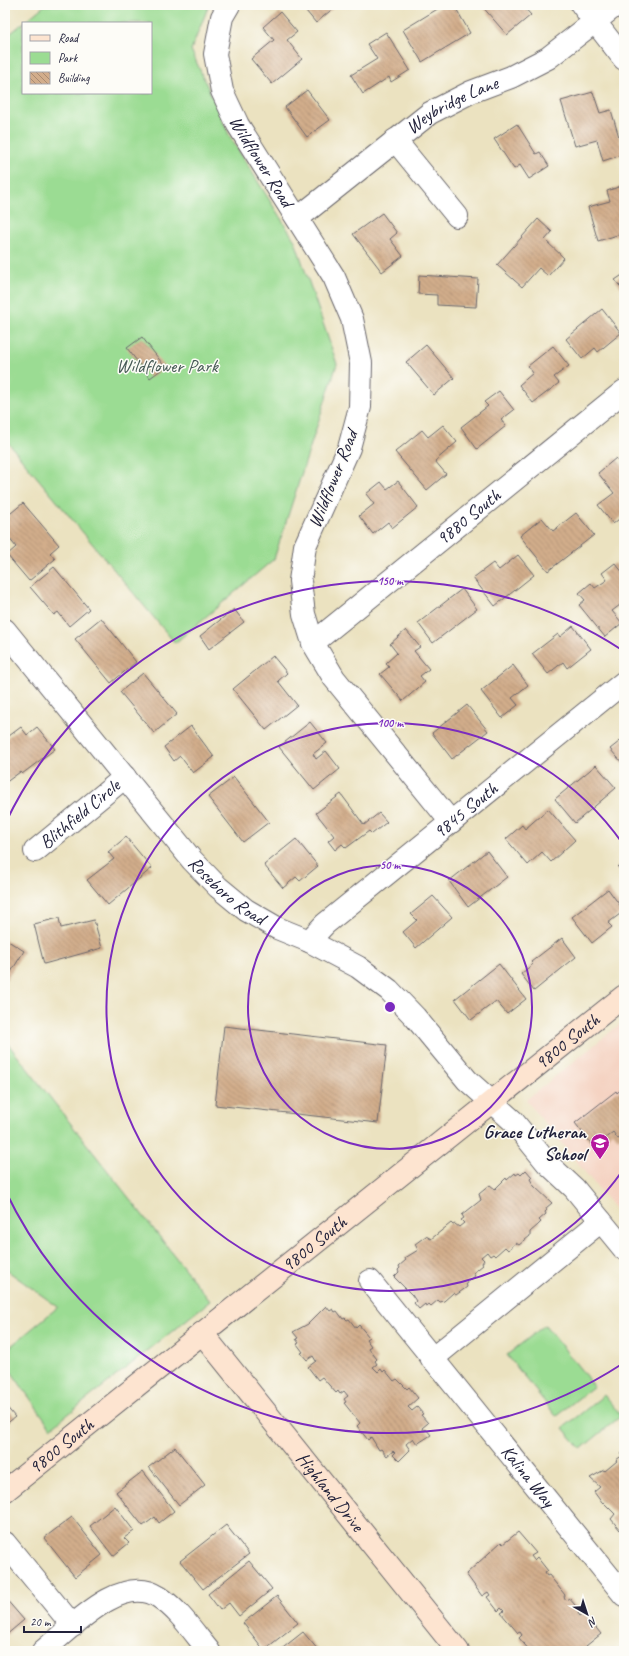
<svg xmlns="http://www.w3.org/2000/svg" width="629" height="1656" font-family="Caveat,sans-serif">
	<style>
		.built { fill: #f5d3c2 }
		.green { fill: #9bdc93; stroke: #5e7f67 }
		.building { fill: url(#building-back-hatch) }
		.lines { fill: none; stroke-linecap: round; stroke-linejoin: round }
		.street-casing { stroke: #68656a; stroke-width: 24 }
		.secondary-casing { stroke: #68656a; stroke-width: 24 }
		.street { stroke: #fff; stroke-width: 22 }
		.secondary { stroke: #fde4d0; stroke-width: 22 }
		.ring { fill: none; stroke: #7b2cbf; stroke-width: 2 }
		.labels { text-anchor: middle; dominant-baseline: central; stroke-width: 3; stroke-linejoin: round; paint-order: stroke }
		.street-label { font-size: 19px; fill: #22223b; stroke: #fdfcf7 }
		.park-label { font-size: 19px; fill: #465a55; stroke: #fdfcf7 }
		.poi-label { font-size: 19px; font-weight: bold; fill: #22223b; stroke: #fdfcf7; text-anchor: end }
		.centre { fill: #7b2cbf; stroke: #fdfcf7; stroke-width: 2 }
		.ring-label { font-size: 12px; text-anchor: middle; font-weight: bold; fill: #7b2cbf; stroke: #fdfcf7; stroke-width: 3; stroke-linejoin: round; paint-order: stroke }
	</style>
	<defs>
		<pattern id="building-back-hatch" width="6" height="6" patternUnits="userSpaceOnUse"><rect width="6" height="6" fill="#d2ad8b"/><path d="M-1 5l2 2M0 0l6 6M5-1l2 2" fill="none" stroke="#aa8c73"/></pattern>
	</defs>
	<rect width="100%" height="100%" fill="#fdfcf7"/>
	<filter id="ink" filterUnits="userSpaceOnUse"><feTurbulence type="fractalNoise" baseFrequency=".025" numOctaves="2"/><feDisplacementMap in="SourceGraphic" scale="8" xChannelSelector="R" yChannelSelector="G"/><feConvolveMatrix kernelMatrix="1 2 1 2 8 2 1 2 1" color-interpolation-filters="sRGB"/></filter>
	<filter id="wash" filterUnits="userSpaceOnUse"><feTurbulence type="fractalNoise" baseFrequency=".012" numOctaves="4" result="noise"/><feDisplacementMap in="SourceGraphic" scale="16" xChannelSelector="R" yChannelSelector="G"/><feGaussianBlur stdDeviation="0.9" result="paint"/><feColorMatrix in="noise" values="0 0 0 0 0 0 0 0 0 0 0 0 0 0 0 0 0 1.4 0 .05"/><feComposite in="paint" operator="in"/></filter>
	<g filter="url(#wash)">
		<rect width="100%" height="100%" fill="#ebe2c0"/>
		<polygon class="built" points="624,1021 624,1220 526,1100"/>
		<g class="green">
			<polygon points="45,5 209,5 191,50 230,137 295,241 337,364 274,559 175,643 5,439 5,38 23,23 23,93 151,93 151,23 23,23"/>
			<polygon points="5,1040 210,1301 51,1428 5,1363 5,1351 58,1307 5,1269"/>
			<polygon points="545,1325 594,1386 556,1416 507,1355"/>
			<polygon points="604,1395 621,1416 581,1449 563,1428"/>
		</g>
		<g id="blocks">
			<g class="building">
				<polygon points="301,5 337,5 316,23"/>
				<polygon points="444,5 454,5 470,33 422,62 403,30"/>
				<polygon points="481,5 522,5 531,15 507,35"/>
				<polygon points="280,12 297,32 287,40 302,59 272,84 251,59 274,40 263,27"/>
				<polygon points="386,32 410,70 391,82 389,77 363,94 351,75 377,59 367,44"/>
				<polygon points="307,90 330,120 307,137 285,107"/>
				<polygon points="593,92 600,113 611,110 624,154 603,161 597,140 575,146 561,101"/>
				<polygon points="517,124 536,154 540,152 549,166 529,179 520,165 514,169 494,139"/>
				<polygon points="624,185 624,233 598,241 588,207 610,201 607,191"/>
				<polygon points="382,213 397,233 390,239 403,256 382,272 353,234"/>
				<polygon points="538,219 552,232 545,240 564,258 548,276 539,268 522,287 497,265"/>
				<polygon points="624,274 624,291 615,280"/>
				<polygon points="419,275 478,279 476,307 437,305 437,295 418,294"/>
				<polygon points="602,309 621,333 598,352 595,348 582,359 566,339"/>
				<polygon points="142,337 165,367 150,378 127,348"/>
				<polygon points="426,345 454,378 434,395 406,362"/>
				<polygon points="553,346 569,366 554,377 559,383 533,403 519,385 533,373 528,366"/>
				<polygon points="499,391 514,410 501,420 506,426 477,449 461,427 488,406 484,402"/>
				<polygon points="443,425 457,442 435,461 446,474 427,490 395,452 422,430 428,437"/>
				<polygon points="616,458 624,468 624,515 613,524 598,505 614,493 598,473"/>
				<polygon points="398,481 418,507 392,528 388,522 373,534 359,516 374,504 366,494 381,482 387,489"/>
				<polygon points="23,503 59,545 50,553 55,559 29,581 7,555 16,547 5,533 5,518"/>
				<polygon points="576,513 594,535 548,571 520,536 542,518 553,531"/>
				<polygon points="518,555 534,575 495,606 473,578 493,563 499,570"/>
				<polygon points="615,563 624,574 624,602 612,611 622,623 605,637 579,605 585,600 579,593 591,583 595,588 607,580 602,573"/>
				<polygon points="54,567 89,609 69,626 58,612 54,615 30,587"/>
				<polygon points="462,589 477,609 433,643 418,623"/>
				<polygon points="234,609 244,622 209,649 200,636"/>
				<polygon points="101,618 136,662 111,683 75,639"/>
				<polygon points="573,626 591,649 567,668 563,662 548,674 532,654 558,634 560,637"/>
				<polygon points="406,630 420,647 414,651 429,669 420,676 425,682 403,701 380,674 389,667 386,663 397,653 390,644"/>
				<polygon points="273,656 287,673 278,681 297,705 266,730 233,689"/>
				<polygon points="513,665 528,685 512,698 518,705 502,718 481,691"/>
				<polygon points="143,673 177,714 154,733 120,692"/>
				<polygon points="467,705 488,731 452,759 432,733"/>
				<polygon points="310,722 327,743 313,754 316,759 326,751 340,769 314,790 279,747"/>
				<polygon points="191,726 214,757 193,773 180,756 174,761 164,747"/>
				<polygon points="21,727 27,735 37,727 55,749 22,774 20,772 5,783 5,752 8,750 5,746 5,739"/>
				<polygon points="624,738 624,765 610,749"/>
				<polygon points="596,765 616,788 575,823 555,799"/>
				<polygon points="234,777 269,822 243,842 208,797"/>
				<polygon points="341,794 364,825 379,813 387,822 372,834 369,831 346,848 342,844 335,850 328,841 334,836 316,813"/>
				<polygon points="548,809 575,840 551,862 542,852 528,865 506,839 522,825 525,829"/>
				<polygon points="126,837 152,868 108,905 87,880 114,859 108,852"/>
				<polygon points="296,839 318,866 300,881 296,877 283,888 264,865"/>
				<polygon points="487,851 507,877 468,907 449,881"/>
				<polygon points="624,862 624,875 618,867"/>
				<polygon points="608,889 624,911 608,923 612,927 592,943 572,917"/>
				<polygon points="433,896 452,917 416,948 403,932 417,920 411,914"/>
				<polygon points="59,918 61,928 94,920 102,948 44,964 34,924"/>
				<polygon points="562,938 576,957 534,991 521,974 533,964 531,962"/>
				<polygon points="5,939 24,951 6,980 5,980"/>
				<polygon points="499,964 526,999 507,1014 496,1001 471,1020 455,999"/>
				<polygon points="224,1026 387,1045 378,1123 215,1105"/>
				<polygon points="624,1087 624,1135 618,1139 613,1132 594,1147 575,1123 616,1091 617,1093"/>
				<polygon points="526,1170 532,1177 530,1179 534,1186 552,1203 546,1208 547,1210 545,1212 546,1214 539,1220 541,1222 538,1225 530,1232 530,1236 519,1245 516,1243 508,1250 505,1247 495,1256 493,1254 490,1256 487,1252 481,1257 484,1260 482,1263 483,1265 473,1273 475,1276 466,1283 467,1287 456,1295 453,1293 444,1301 440,1302 438,1300 431,1306 429,1304 426,1306 425,1304 419,1309 414,1303 416,1301 412,1295 394,1277 399,1272 398,1270 400,1268 399,1266 406,1260 405,1258 418,1250 415,1244 426,1236 431,1239 451,1223 453,1225 455,1224 459,1227 464,1223 461,1220 464,1218 462,1215 481,1200 479,1194 490,1185 495,1189 506,1178 507,1180 515,1173 516,1175 519,1173 521,1175"/>
				<polygon points="326,1306 330,1311 333,1309 335,1312 337,1311 343,1319 345,1318 347,1320 349,1319 356,1328 359,1325 369,1337 366,1339 371,1346 368,1348 377,1359 375,1361 377,1364 373,1367 378,1372 381,1369 383,1372 385,1370 394,1381 397,1379 407,1389 409,1387 418,1398 408,1407 412,1411 417,1407 423,1414 421,1415 428,1423 422,1428 424,1431 426,1429 431,1435 417,1444 413,1438 406,1444 410,1450 399,1461 393,1455 395,1453 393,1451 387,1456 381,1449 379,1450 371,1437 368,1440 357,1426 360,1423 344,1403 346,1402 344,1399 348,1396 344,1391 340,1394 338,1391 336,1393 322,1377 318,1380 308,1367 316,1361 313,1356 307,1360 301,1353 303,1352 297,1344 299,1343 296,1339 298,1338 293,1332 308,1324"/>
				<polygon points="5,1405 15,1417 5,1425"/>
				<polygon points="175,1447 205,1485 179,1505 149,1467"/>
				<polygon points="624,1451 624,1529 623,1530 621,1528 620,1530 611,1519 615,1514 603,1502 602,1503 594,1492 600,1487 590,1478 604,1470 605,1471 617,1461 616,1460 623,1455 621,1454"/>
				<polygon points="143,1471 174,1511 159,1523 155,1517 143,1526 116,1492"/>
				<polygon points="115,1506 134,1531 124,1538 129,1543 113,1556 90,1526"/>
				<polygon points="72,1517 102,1555 75,1577 44,1538"/>
				<polygon points="226,1525 249,1554 203,1589 180,1561"/>
				<polygon points="518,1532 536,1553 531,1556 534,1560 537,1557 548,1571 545,1573 547,1576 549,1575 565,1595 564,1597 566,1600 569,1598 580,1611 578,1613 580,1616 584,1613 601,1634 586,1646 587,1648 584,1651 535,1651 534,1649 530,1651 519,1638 522,1635 520,1632 518,1633 501,1613 504,1611 501,1608 498,1611 487,1597 490,1595 488,1592 482,1596 466,1574 501,1542 503,1544"/>
				<polygon points="249,1561 272,1589 239,1616 229,1603 220,1610 208,1594"/>
				<polygon points="277,1596 298,1623 264,1650 243,1623"/>
				<polygon points="5,1598 24,1620 5,1636"/>
				<polygon points="303,1632 319,1651 279,1651"/>
			</g>
		</g>
	</g>
	<g filter="url(#ink)">
		<use href="#blocks" fill-opacity="0" stroke="#68656a" stroke-width="1"/>
		<g class="lines">
			<g class="street-casing">
				<g id="street">
					<path id="s1" d="M229 5 222 17 215 54 222 91 238 125 334 277 352 319 361 363 360 407 349 448 305 546 300 581 304 614 313 643 334 678 451 822"/>
					<polyline points="582,5 624,59"/>
					<polyline points="395,140 457,216"/>
					<path id="s2" d="M298 218 430 113 471 92 511 77 548 58 616 5"/>
					<path id="s3" d="M5 630 192 860 218 887 246 910 277 928 309 941 358 967 389 990 415 1017 467 1080 513 1121 547 1163 574 1188 624 1249"/>
					<path id="s4" d="M313 643 624 391"/>
					<path id="s5" d="M35 851 125 777"/>
					<path id="s6" d="M309 941 325 924 624 682"/>
					<path id="s7" d="M370 1281 624 1595"/>
					<polyline points="432,1359 601,1221"/>
					<polyline points="5,1543 73,1626"/>
					<path d="M43 1651C71 1628 122 1572 159 1597 179 1610 194 1633 209 1651"/>
				</g>
			</g>
			<g class="secondary-casing">
				<g id="secondary">
					<path id="s8" d="M202 1333 458 1651"/>
					<path id="s9" d="M5 1491 624 996"/>
				</g>
			</g>
			<use href="#street" class="street"/>
			<use href="#secondary" class="secondary"/>
		</g>
	</g>
	<g class="ring">
		<circle cx="390" cy="1007" r="142"/>
		<path d="M623 1170A284 284 0 1 1 623 844"/>
		<path d="M622 1364A426 426 0 0 1 5 1190M5 824A426 426 0 0 1 622 650"/>
	</g>
	<defs>
		<g id="school-pin" transform="scale(1)"><path d="M0 17L-7.5 6A9.5 9.5 0 1 1 7.5 6Z" fill="#b5179e" stroke="#fdfcf7"/><path d="M0-5L7-2L0 1L-7-2ZM-4 1L0 2.5L4 1V4Q0 6-4 4Z" fill="#fff"/></g>
	</defs>
	<g fill-rule="evenodd">
		<use href="#school-pin" x="600" y="1143"/>
	</g>
	<g class="labels">
		<g class="street-label">
			<text stroke="none"><textPath href="#s2" startOffset="192">Weybridge Lane</textPath></text>
			<text stroke="none"><textPath href="#s1" startOffset="170">Wildflower Road</textPath></text>
			<text transform="translate(333 479) rotate(-68)">Wildflower Road</text>
			<text stroke="none"><textPath href="#s4" startOffset="200">9880 South</textPath></text>
			<text stroke="none"><textPath href="#s6" startOffset="204">9845 South</textPath></text>
			<text stroke="none"><textPath href="#s5" startOffset="58">Blithfield Circle</textPath></text>
			<text stroke="none"><textPath href="#s3" startOffset="343">Roseboro Road</textPath></text>
			<text stroke="none"><textPath href="#s9" startOffset="720">9800 South</textPath></text>
			<text stroke="none"><textPath href="#s9" startOffset="396">9800 South</textPath></text>
			<text stroke="none"><textPath href="#s9" startOffset="72">9800 South</textPath></text>
			<text stroke="none"><textPath href="#s7" startOffset="251">Kalina Way</textPath></text>
			<text stroke="none"><textPath href="#s8" startOffset="204">Highland Drive</textPath></text>
		</g>
		<g class="park-label">
			<text x="167" y="366">Wildflower Park</text>
		</g>
		<g class="poi-label">
			<text x="586" y="1132">Grace Lutheran<tspan x="586" dy="22">School</tspan></text>
		</g>
	</g>
	<circle cx="390" cy="1007" r="6" class="centre"/>
	<g class="ring-label">
		<text x="390" y="585">150 m</text>
		<text x="390" y="727">100 m</text>
		<text x="390" y="869">50 m</text>
	</g>
	<rect width="629" height="1656" fill="none" stroke="#fdfcf7" stroke-width="20"/>
	<rect x="22" y="22" width="130" height="72" fill="#fdfcf7" stroke="#a5a5ac"/>
	<rect x="30" y="35" width="20" height="6" fill="#fde4d0" stroke="#a5a5ac"/>
	<text x="58" y="42" font-size="12" fill="#22223b">Road</text>
	<rect x="30" y="52" width="20" height="12" fill="#9bdc93" stroke="#a5a5ac"/>
	<text x="58" y="62" font-size="12" fill="#22223b">Park</text>
	<rect x="30" y="72" width="20" height="12" fill="url(#building-back-hatch)" stroke="#a5a5ac"/>
	<text x="58" y="82" font-size="12" fill="#22223b">Building</text>
	<g transform="translate(587 1614) rotate(141)" stroke="#fdfcf7" stroke-width="3" paint-order="stroke">
	<path d="M0-3L7 15L0 10L-7 15Z" fill="#22223b"/>
	<text y="-6" font-size="11" font-weight="bold" text-anchor="middle" fill="#22223b">N</text>
	</g>
	<path d="M24 1626v6h57v-6" fill="none" stroke="#22223b" stroke-width="2"/>
	<text x="30" y="1626" font-size="12" fill="#22223b" stroke="#fdfcf7" stroke-width="3" paint-order="stroke">20 m</text>
</svg>
